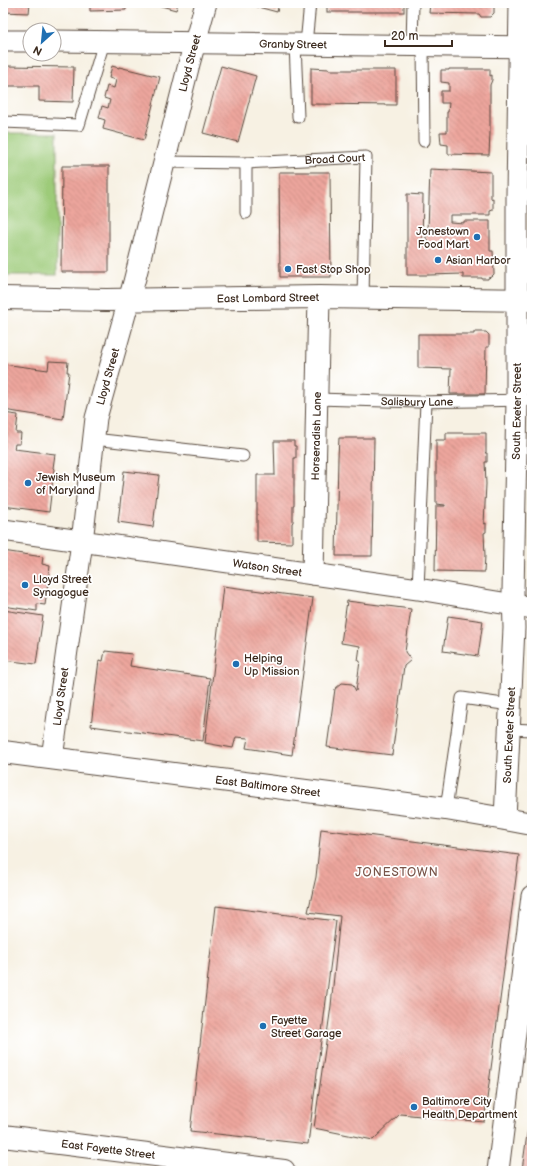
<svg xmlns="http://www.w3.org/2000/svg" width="535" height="1174" font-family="'Balsamiq Sans',sans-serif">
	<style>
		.grass { fill: #9dcb79; stroke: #6c7a4c }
		.building { fill: url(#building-back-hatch) }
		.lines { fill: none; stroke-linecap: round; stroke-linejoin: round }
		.lane-casing { stroke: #57483c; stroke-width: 13 }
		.street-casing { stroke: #57483c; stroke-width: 23 }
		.secondary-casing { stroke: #57483c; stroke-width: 24 }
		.lane { stroke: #fff; stroke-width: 11 }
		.street { stroke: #fff; stroke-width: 21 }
		.secondary { stroke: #fff; stroke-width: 22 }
		.poi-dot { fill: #1f6fb2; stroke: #fff; stroke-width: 1.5 }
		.labels { text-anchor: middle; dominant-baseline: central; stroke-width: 3.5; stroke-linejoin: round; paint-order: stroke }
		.street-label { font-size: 11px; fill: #3b2a1e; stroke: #fff }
		.poi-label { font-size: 11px; fill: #3b2a1e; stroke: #fff; text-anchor: start }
		.neighbourhood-label { font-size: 12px; letter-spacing: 1px; fill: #79554a; stroke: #fff }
	</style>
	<defs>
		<pattern id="building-back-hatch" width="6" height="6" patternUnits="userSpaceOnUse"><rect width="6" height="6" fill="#eda69d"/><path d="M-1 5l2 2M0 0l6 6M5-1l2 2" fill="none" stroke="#c1877f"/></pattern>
	</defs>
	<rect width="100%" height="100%" fill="#fff"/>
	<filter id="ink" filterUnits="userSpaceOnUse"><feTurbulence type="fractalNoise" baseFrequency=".025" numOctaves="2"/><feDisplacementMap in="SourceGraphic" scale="8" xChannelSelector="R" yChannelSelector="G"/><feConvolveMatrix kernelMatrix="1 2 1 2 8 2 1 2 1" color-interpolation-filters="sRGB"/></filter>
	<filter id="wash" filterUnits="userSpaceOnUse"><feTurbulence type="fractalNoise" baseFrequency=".012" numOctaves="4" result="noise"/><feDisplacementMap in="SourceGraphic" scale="16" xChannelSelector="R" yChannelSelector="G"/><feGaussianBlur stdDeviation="0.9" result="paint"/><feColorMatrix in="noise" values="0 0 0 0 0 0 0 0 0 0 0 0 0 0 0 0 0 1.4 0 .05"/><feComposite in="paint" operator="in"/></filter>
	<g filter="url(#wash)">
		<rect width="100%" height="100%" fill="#f7f1e3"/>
		<rect class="grass" x="3" y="133" width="54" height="142"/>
		<g id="blocks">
			<g class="building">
				<polygon points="3,3 30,3 29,13 3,12"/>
				<polygon points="90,3 126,3 126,10 90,11"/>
				<polygon points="150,3 178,3 176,10"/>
				<polygon points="243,3 279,3 277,12"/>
				<rect x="327" y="3" width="77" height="9"/>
				<polygon points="430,3 492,3 494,4 494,13 490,17 481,17 479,14 429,13"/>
				<polygon points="5,66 74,67 73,102 39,101 39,86 5,86"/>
				<polygon points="112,66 119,68 119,67 160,77 144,140 103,129 105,120 99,118 102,106 108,108 110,100 104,98 107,86 114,88 116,80 109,78"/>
				<polygon points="221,66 256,76 238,142 203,133"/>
				<polygon points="311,68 329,69 329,70 396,70 396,105 311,104"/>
				<polygon points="449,69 490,69 490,76 492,75 492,80 490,85 490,133 489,155 448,154 448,145 441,144 440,132 447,132 447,112 448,112 449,103 441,103 441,91 449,91 449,83 441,82 441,70 449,70"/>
				<polygon points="62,166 109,166 109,272 61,272"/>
				<polygon points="430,169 491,172 491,199 493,198 493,210 490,211 490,215 450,215 450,222 464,223 464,221 490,221 490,251 493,251 494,274 491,277 488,278 488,279 482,279 482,278 463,278 463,274 429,275 407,275 407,194 423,195 422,245 429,245 428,240 426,240 426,231 428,231"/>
				<polygon points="279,172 330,172 331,277 280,277"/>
				<polygon points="474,332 486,332 489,335 489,347 486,347 485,394 450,394 451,369 418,368 418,334 474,334"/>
				<polygon points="49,361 68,362 67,372 69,372 63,419 3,410 3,364 48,370"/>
				<polygon points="3,413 18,415 16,433 21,433 20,444 15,444 14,449 55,454 53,468 54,469 49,512 3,506"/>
				<polygon points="446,433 486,433 486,452 485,453 487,453 487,462 485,462 486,484 484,524 486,523 486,532 484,533 485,556 484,572 435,571 436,506 445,506 445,505 436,504 436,440 446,440"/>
				<polygon points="339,438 374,438 372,556 336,556 338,457"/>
				<polygon points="274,441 294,441 294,446 296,446 296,458 294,458 294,506 293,506 293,522 292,523 292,543 257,542 257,475 275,475"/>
				<polygon points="124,471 159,475 153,527 118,522"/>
				<polygon points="3,551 43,557 42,564 50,566 45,605 37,604 37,611 3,606"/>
				<polygon points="223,586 313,598 292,755 246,748 248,738 236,737 233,748 205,743"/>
				<polygon points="347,601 411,609 405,652 411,660 404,666 392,755 327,747 335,689 342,683 352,684 356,691 360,661 358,661 360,646 341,643"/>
				<polygon points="3,610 43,616 36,664 3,660"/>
				<polygon points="448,616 483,621 478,656 443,651"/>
				<polygon points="105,651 132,654 130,666 210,678 203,741 91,726 99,660 103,661"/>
				<polygon points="321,829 519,855 484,1122 400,1114 373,1140 314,1128 331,1006 340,916 308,912 316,877"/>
				<polygon points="216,906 336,921 308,1144 190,1131"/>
				<polygon points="531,1106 532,1106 532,1171 527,1171 522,1170"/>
			</g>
		</g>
	</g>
	<g filter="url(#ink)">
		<use href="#blocks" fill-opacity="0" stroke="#57483c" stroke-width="1"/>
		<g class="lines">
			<g class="lane-casing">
				<g id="lane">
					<polyline points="295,44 298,117"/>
					<polyline points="306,44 310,3"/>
					<polyline points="412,46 413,3"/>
					<polyline points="423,46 424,141"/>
					<polyline points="3,122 79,125 104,42"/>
					<path id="s1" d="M164 162 246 163 366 157 363 298"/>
					<polyline points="246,163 246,213"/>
					<polyline points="517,195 532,195"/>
					<path id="s2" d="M317 399 418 402 532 400"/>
					<polyline points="94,439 243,456"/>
					<polyline points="418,589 426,402"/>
					<polyline points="510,729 532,730"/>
					<polyline points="446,809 462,698 510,705"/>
				</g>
			</g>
			<g class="street-casing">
				<g id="street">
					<polyline points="3,41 30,41"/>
					<path id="s3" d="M54 41 531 47"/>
					<path id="s4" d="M3 530 418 589 532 608"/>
					<path id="s5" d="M313 574 319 297"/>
					<path id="s6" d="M52 758 82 542 96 418 134 282 189 64 206 3"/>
					<path id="s7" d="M505 819 514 628 513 592 517 400V195L520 3"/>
					<polyline points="498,1171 532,896"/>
				</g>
			</g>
			<g class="secondary-casing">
				<g id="secondary">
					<path id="s8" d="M3 298 106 300 319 297 532 300"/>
					<path id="s9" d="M3 752 446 809 505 819 532 824"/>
					<path id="s10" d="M3 1136 284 1171"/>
				</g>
			</g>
			<use href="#lane" class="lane"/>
			<use href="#street" class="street"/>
			<use href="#secondary" class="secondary"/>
		</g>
	</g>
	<g class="poi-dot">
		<circle cx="477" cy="237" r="4"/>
		<circle cx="438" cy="260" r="4"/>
		<circle cx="288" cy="269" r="4"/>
		<circle cx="28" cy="483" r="4"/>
		<circle cx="25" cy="585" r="4"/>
		<circle cx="236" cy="664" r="4"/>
		<circle cx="263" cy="1026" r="4"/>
		<circle cx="414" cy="1107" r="4"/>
	</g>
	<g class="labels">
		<g class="street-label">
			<text stroke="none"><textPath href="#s3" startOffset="239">Granby Street</textPath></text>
			<text stroke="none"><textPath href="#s6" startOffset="710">Lloyd Street</textPath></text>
			<text stroke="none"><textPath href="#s1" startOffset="171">Broad Court</textPath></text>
			<text stroke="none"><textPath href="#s8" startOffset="265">East Lombard Street</textPath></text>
			<text stroke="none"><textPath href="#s6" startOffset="386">Lloyd Street</textPath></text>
			<text stroke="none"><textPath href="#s2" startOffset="100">Salisbury Lane</textPath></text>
			<text stroke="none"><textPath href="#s7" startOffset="408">South Exeter Street</textPath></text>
			<text stroke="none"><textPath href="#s5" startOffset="138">Horseradish Lane</textPath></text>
			<text stroke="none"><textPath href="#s4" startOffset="267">Watson Street</textPath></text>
			<text stroke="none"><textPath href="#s6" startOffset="62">Lloyd Street</textPath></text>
			<text stroke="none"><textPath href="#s7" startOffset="84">South Exeter Street</textPath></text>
			<text stroke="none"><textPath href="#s9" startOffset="267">East Baltimore Street</textPath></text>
			<text stroke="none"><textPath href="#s10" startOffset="106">East Fayette Street</textPath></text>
		</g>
		<g class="poi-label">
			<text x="469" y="231" text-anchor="end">Jonestown<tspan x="469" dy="13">Food Mart</tspan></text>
			<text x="446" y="260">Asian Harbor</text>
			<text x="296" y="269">Fast Stop Shop</text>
			<text x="36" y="477">Jewish Museum<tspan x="36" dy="13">of Maryland</tspan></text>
			<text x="33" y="579">Lloyd Street<tspan x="33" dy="13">Synagogue</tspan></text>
			<text x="244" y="658">Helping<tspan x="244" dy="13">Up Mission</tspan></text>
			<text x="271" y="1020">Fayette<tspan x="271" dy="13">Street Garage</tspan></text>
			<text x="422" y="1101">Baltimore City<tspan x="422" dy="13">Health Department</tspan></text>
		</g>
		<g class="neighbourhood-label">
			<text x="397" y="872">JONESTOWN</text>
		</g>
	</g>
	<rect width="535" height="1174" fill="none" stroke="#fff" stroke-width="16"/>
	<g transform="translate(42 42) rotate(207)"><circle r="19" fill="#ffffff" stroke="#b1aaa5"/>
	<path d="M0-3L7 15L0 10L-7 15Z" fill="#1f6fb2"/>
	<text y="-6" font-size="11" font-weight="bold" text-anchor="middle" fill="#3b2a1e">N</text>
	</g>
	<path d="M385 40v6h67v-6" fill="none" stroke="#3b2a1e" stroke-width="2"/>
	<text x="391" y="40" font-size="12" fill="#3b2a1e" stroke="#ffffff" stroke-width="3" paint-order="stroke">20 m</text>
</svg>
